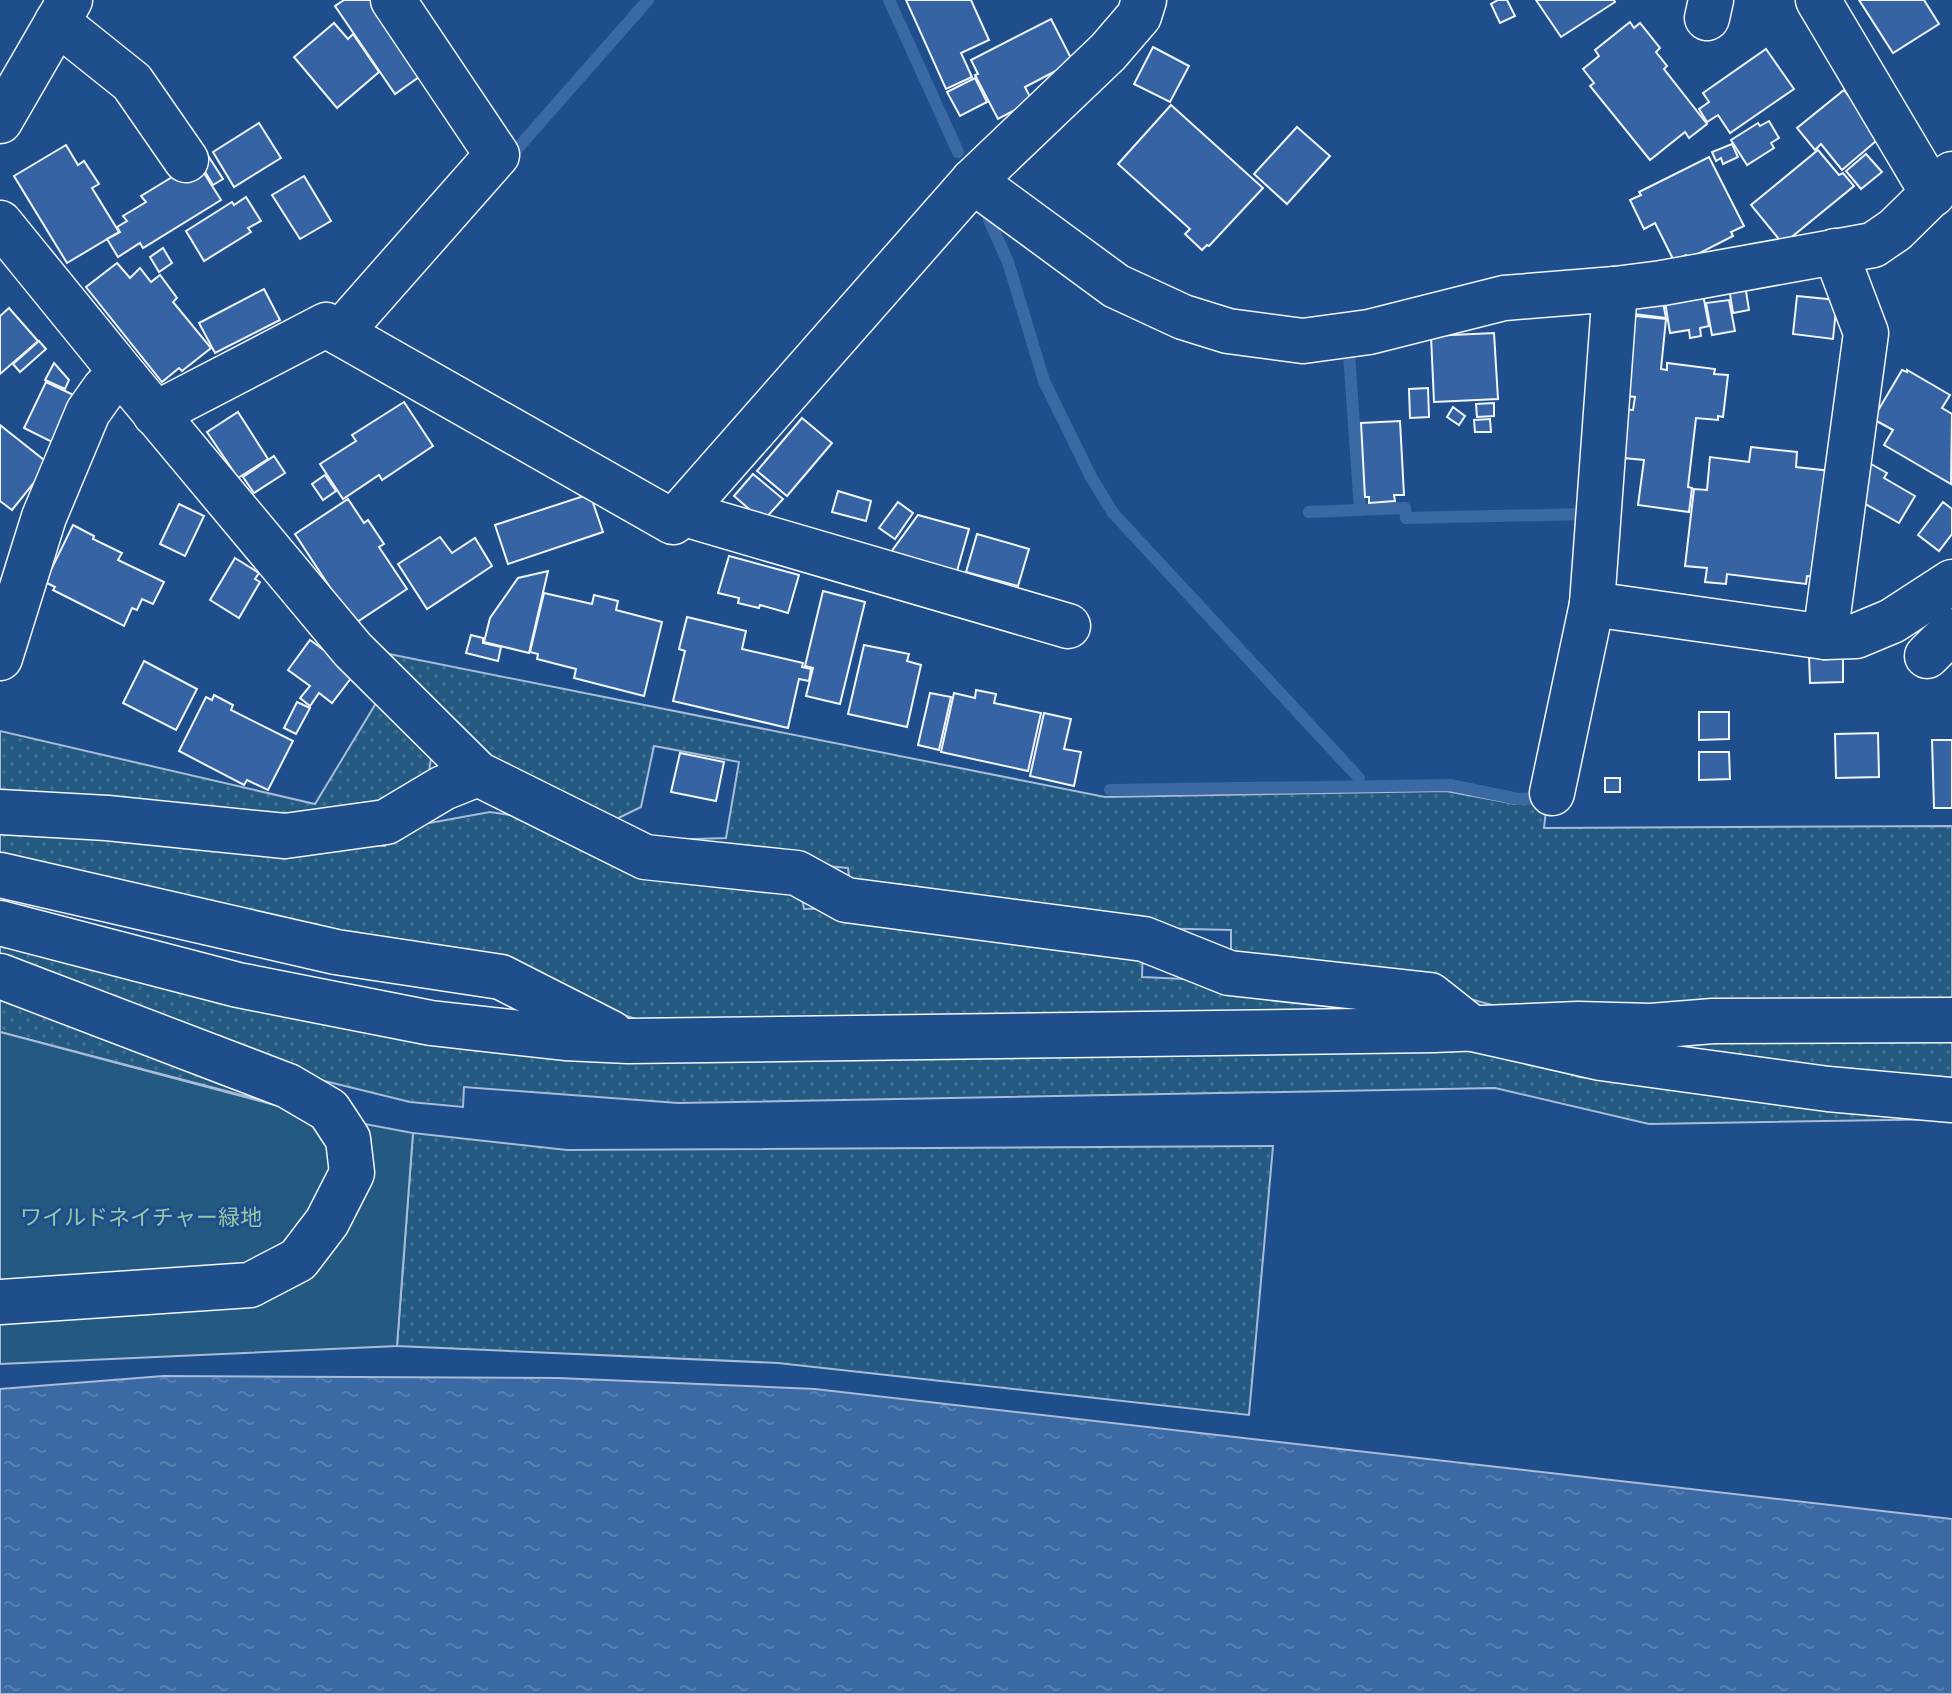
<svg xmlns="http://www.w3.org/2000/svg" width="1952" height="1694" font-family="Mulish,'Noto Sans JP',sans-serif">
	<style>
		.grass { fill: url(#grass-dots); stroke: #a8bbd7; stroke-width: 2 }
		.park { fill: #245a82; stroke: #a8bbd7; stroke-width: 2 }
		.water { fill: url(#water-ripples); stroke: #a8bbd7; stroke-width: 2 }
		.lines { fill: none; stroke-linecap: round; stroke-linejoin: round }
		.stream { stroke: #3b69a3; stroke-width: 12 }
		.building { fill: #3563a3; stroke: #f2f6ff; stroke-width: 2 }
		.minor-casing { stroke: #f2f6ff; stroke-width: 47 }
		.minor { stroke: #1f4e8c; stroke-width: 44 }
		.labels { text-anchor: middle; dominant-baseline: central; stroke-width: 6; stroke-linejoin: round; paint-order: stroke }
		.park-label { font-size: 22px; fill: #97c8a6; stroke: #1f4e8c }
	</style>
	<defs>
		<pattern id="grass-dots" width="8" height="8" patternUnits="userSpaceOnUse" patternTransform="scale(2)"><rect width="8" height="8" fill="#245a82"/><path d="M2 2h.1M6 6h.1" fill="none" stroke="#447295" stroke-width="1.8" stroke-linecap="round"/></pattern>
		<pattern id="water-ripples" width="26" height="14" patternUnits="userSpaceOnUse" patternTransform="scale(2)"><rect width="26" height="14" fill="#3b69a3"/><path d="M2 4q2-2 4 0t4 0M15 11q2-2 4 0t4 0" fill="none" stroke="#587fb1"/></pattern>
	</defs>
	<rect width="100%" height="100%" fill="#1f4e8c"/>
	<g class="grass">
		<polygon points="364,649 1105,797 1446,791 1516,804 1547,802 1544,828 1952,826 1952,1003 1503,1008 1430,988 1231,965 1231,930 1103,927 851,893 848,868 647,850 629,841 726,838 739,762 654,746 641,807 600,827 500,766"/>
		<polygon points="381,695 432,752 429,772 413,792 280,829 0,807 0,731 315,804"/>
		<polygon points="490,812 566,823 799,879 804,909 843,908 1143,944 1142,977 1229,981 1435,1013 648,1023 606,1009 0,861 0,820 385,846 385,831"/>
		<polygon points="0,940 425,1037 1494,1046 1579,1077 1952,1116 1952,1119 1649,1124 1495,1088 678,1103 464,1087 463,1107 410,1102 280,1070 0,962"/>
		<polygon points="0,989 310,1113 0,1032"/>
		<polygon points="1952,1039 1952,1078 1929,1078 1625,1047 1624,1042"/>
		<polygon points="413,1133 567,1150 1273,1146 1249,1415 778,1363 397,1346"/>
	</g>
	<polygon class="park" points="0,1032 301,1112 413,1133 397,1346 0,1364"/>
	<polygon class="water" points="163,1376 558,1378 815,1389 1952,1519 1952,1694 0,1694 0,1389"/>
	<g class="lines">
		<g class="stream">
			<polyline points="889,0 958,152"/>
			<polyline points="509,158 648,0"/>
			<polyline points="989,220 1008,262 1044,381 1091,477 1113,513 1359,778"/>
			<polyline points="1349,354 1360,510"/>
			<polyline points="1309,512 1405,508 1406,518 1587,514"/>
			<polyline points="1110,790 1450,785 1518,799 1542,798"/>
		</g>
	</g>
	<g class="building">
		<polygon points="344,0 376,0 426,72 395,94 335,6"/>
		<polygon points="906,0 971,0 989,40 961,53 972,77 946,89"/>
		<polygon points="1498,0 1507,0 1515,16 1500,23 1491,4"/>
		<polygon points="1536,0 1614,0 1615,2 1561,37"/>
		<polygon points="1859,0 1924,0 1939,24 1893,53"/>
		<polygon points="1051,19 1073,62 1025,87 1032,101 998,119 975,75 978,74 971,60"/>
		<polygon points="1630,22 1634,28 1640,23 1660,48 1656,52 1667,66 1664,69 1707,124 1689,138 1685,132 1650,160 1590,86 1594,83 1583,69 1599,56 1595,50"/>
		<polygon points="334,23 348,39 353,34 379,72 337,108 294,57"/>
		<polygon points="1153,47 1189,66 1170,102 1134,84"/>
		<polygon points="1766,49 1794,89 1730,133 1718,115 1707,122 1699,109 1709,102 1703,93"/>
		<polygon points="975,78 987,102 960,116 947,92"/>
		<polygon points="1844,90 1882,136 1842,170 1821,144 1815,150 1797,128"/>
		<polygon points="1171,105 1263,188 1209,246 1207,245 1202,250 1185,234 1190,229 1118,164"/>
		<polygon points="1769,121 1779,138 1771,143 1774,148 1747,165 1731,140 1758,123 1760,126"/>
		<polygon points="259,123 281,158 234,187 213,152"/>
		<polygon points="1297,127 1330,156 1287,204 1254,174"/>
		<polygon points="1732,144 1738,157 1723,164 1721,158 1716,161 1712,152"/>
		<polygon points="66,145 78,165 84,161 99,184 92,188 119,232 67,263 14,176"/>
		<polygon points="1818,150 1839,175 1843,173 1854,186 1783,244 1751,205"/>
		<polygon points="207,154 223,179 213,185 198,160"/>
		<polygon points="1866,154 1882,172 1861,189 1846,171"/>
		<polygon points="1709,157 1744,226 1731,232 1733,236 1688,259 1686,255 1674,261 1655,223 1644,229 1630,200 1641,195 1639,192"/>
		<polygon points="197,162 221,200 143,248 140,243 118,257 107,239 120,232 117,227 127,221 123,216 146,202 141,196"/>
		<polygon points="304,176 331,221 300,239 272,195"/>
		<polygon points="246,197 261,221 248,228 251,232 204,261 186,231 232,202 234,205"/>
		<polygon points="163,248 172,263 159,272 150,257"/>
		<polygon points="117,263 130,278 140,268 151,282 160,275 177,298 173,302 211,348 182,371 179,368 162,382 86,287"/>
		<polygon points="1745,285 1749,310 1733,313 1729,288"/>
		<polygon points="264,289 280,320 215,353 199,323"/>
		<polygon points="1702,289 1709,326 1700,328 1701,336 1690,338 1689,330 1670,333 1664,295"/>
		<polygon points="1797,296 1837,300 1833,339 1793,334"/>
		<polygon points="1662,297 1666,318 1634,314 1632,302"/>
		<polygon points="1729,300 1735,331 1712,335 1706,303"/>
		<polygon points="9,308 38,341 0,374 0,316"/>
		<polygon points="1625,315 1666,319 1661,369 1667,370 1667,363 1715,369 1714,374 1728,375 1723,417 1718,416 1718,420 1696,418 1688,487 1692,488 1689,512 1638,505 1644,460 1613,457 1618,409 1633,410 1635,397 1616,395"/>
		<polygon points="1494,333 1498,399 1434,402 1431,336"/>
		<polygon points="39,341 46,349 20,372 13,364"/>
		<polygon points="54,363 69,380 65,389 45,380"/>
		<polygon points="1902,370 1907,372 1907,370 1950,395 1942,408 1952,414 1951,484 1884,445 1893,430 1873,419"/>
		<polygon points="46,382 80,398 58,445 24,428"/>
		<polygon points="1428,388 1429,417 1410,418 1409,389"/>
		<polygon points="404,402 433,446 382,480 379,475 343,499 320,464 356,441 352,435"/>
		<polygon points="1494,403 1494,416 1477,417 1476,404"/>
		<polygon points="1453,407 1465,416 1459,425 1447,417"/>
		<polygon points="238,412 268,459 238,478 207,432"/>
		<polygon points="802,418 832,443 787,496 757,471"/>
		<polygon points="1490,419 1491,432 1475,432 1474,420"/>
		<polygon points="1400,421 1404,495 1394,495 1395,501 1369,503 1369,497 1365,497 1361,423"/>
		<polygon points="0,425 49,464 12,510 0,501"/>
		<polygon points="1751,447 1797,452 1796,467 1831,471 1818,577 1807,576 1806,584 1727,574 1726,584 1705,582 1707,568 1685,566 1694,489 1707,490 1710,457 1749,462"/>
		<polygon points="274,456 285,473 254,493 243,477"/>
		<polygon points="1871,464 1887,473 1884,478 1915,496 1899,523 1853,497"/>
		<polygon points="753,474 783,499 763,521 734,496"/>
		<polygon points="325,475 336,491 323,500 312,484"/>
		<polygon points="838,491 871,501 866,521 832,512"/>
		<polygon points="590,494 603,532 508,564 495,525"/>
		<polygon points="348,499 364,523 368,520 384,544 379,547 407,589 354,624 295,534"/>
		<polygon points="898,502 913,513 895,539 879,528"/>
		<polygon points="1943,502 1952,509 1952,534 1939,551 1918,535"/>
		<polygon points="179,504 204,516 185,556 160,544"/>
		<polygon points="918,515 969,529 955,578 886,559"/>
		<polygon points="73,525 94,536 93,539 122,553 118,560 164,582 153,604 142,599 137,610 132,608 124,626 53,590 55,587 45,582"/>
		<polygon points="977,534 1029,549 1018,586 966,572"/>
		<polygon points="440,537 452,553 475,538 492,566 427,609 398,564"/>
		<polygon points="729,556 799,575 788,613 760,605 759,608 738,603 739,598 718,593"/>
		<polygon points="235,558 259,573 255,579 260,582 239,618 210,600"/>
		<polygon points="548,571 529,653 484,642 490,618 518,578"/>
		<polygon points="823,591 865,602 840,704 806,696 813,668 805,666"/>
		<polygon points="544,593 592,604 594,595 618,601 616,610 662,622 644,696 574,678 576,669 537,659 538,654 530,652"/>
		<polygon points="687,617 746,631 742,649 803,663 802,667 811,669 809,681 799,679 788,728 673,701 685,651 679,649"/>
		<polygon points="471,635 483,638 483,643 501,647 498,661 466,653"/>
		<polygon points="310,640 355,673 332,703 319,693 310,706 300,698 310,686 288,670"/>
		<polygon points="864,645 909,654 907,661 921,665 907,727 848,714"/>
		<polygon points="1843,655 1843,682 1810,683 1809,656"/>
		<polygon points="144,661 197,689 176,730 123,703"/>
		<polygon points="976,690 996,694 994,703 1041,713 1028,771 941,752 954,693 975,698"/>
		<polygon points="930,693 951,697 939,750 918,745"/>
		<polygon points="214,695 233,705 231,710 293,741 268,790 247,780 244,785 179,751 206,697 212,700"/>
		<polygon points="297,702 310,708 296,734 284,728"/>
		<polygon points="1699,712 1729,712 1729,739 1699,740"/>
		<polygon points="1044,713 1071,719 1064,749 1081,752 1074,786 1030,776"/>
		<polygon points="1878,733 1879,777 1836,778 1835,734"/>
		<polygon points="1932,740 1952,740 1952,808 1934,808"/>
		<polygon points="1699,752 1729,752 1730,779 1699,780"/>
		<polygon points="680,753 724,762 716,801 671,792"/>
		<rect x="1605" y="778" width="15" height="14"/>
	</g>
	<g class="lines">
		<g class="minor-casing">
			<g id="minor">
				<polyline points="1818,0 1933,194"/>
				<polyline points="1707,18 1711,0"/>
				<polyline points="57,22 132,82 186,160"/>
				<polyline points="0,121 70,0"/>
				<polyline points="973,181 1116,286 1183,317 1228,331 1303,341 1369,332 1504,298 1615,289 1662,283 1873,245 1895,230 1952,174"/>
				<polyline points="0,223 126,378 353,650 478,774 645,857 797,873 846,900 1144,939 1229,973 1430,995 1473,1029 1601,1058 1828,1089 1952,1100"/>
				<polyline points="340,333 497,155 393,0"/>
				<polyline points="155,414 326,325 673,522 973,181 1108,52 1139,16 1144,0"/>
				<polyline points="681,513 1068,626"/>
				<polyline points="1592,604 1825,637 1856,636 1892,621 1952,582"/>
				<polyline points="1825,637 1866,333 1835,251"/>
				<polyline points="1927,656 1952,631"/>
				<polyline points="0,658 44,517 88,412 105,388 126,378"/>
				<polyline points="1552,793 1592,604 1615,289"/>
				<polyline points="0,812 107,818 285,836 386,822 443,788 478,774"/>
				<polyline points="0,875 336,952 501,977 611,1033"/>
				<polyline points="0,923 238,985 431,1023 565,1038 628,1041 1433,1030 1578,1024 1651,1026 1713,1021 1952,1020"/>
				<polyline points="0,976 288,1086 329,1110 348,1139 352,1173 327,1222 298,1260 250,1285 0,1302"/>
			</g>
		</g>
		<use href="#minor" class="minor"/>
	</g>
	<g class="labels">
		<g class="park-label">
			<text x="141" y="1217">ワイルドネイチャー緑地</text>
		</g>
	</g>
</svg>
